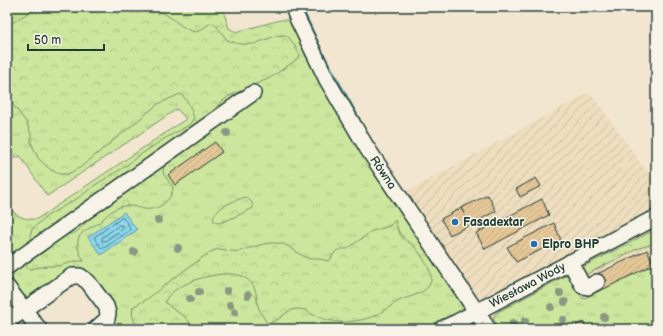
<svg xmlns="http://www.w3.org/2000/svg" width="663" height="336" font-family="'Balsamiq Sans',sans-serif">
	<style>
		.industrial { fill: url(#industrial-furrows) }
		.grass { fill: url(#grass-tufts); stroke: #769268 }
		.forest { fill: url(#forest-crowns); stroke: #769268 }
		.water { fill: url(#water-waves); stroke: #6199a4 }
		.lines { fill: none; stroke-linecap: round; stroke-linejoin: round }
		.shore { stroke: #4b7b7e; stroke-width: 1 }
		.stream { stroke: #6199a4; stroke-width: 3 }
		.building { fill: url(#building-hatch); stroke: #1f3d34 }
		.minor-casing { stroke: #1f3d34; stroke-width: 18 }
		.minor { stroke: #f7f3e8; stroke-width: 15 }
		.tree { fill: #8c9783 }
		.poi-dot { fill: #1f6fb2; stroke: #f7f3e8; stroke-width: 1.5 }
		.labels { text-anchor: middle; dominant-baseline: central; stroke-width: 3; stroke-linejoin: round; paint-order: stroke }
		.street-label { font-size: 12px; fill: #1f3d34; stroke: #f7f3e8 }
		.poi-label { font-size: 12px; font-weight: bold; fill: #1f3d34; stroke: #f7f3e8; text-anchor: start }
	</style>
	<defs>
		<pattern id="industrial-furrows" width="10" height="10" patternUnits="userSpaceOnUse"><rect width="10" height="10" fill="#eeddbf"/><path d="M-1 1l2-2M0 10L10 0M9 11l2-2" fill="none" stroke="#ccbfa5"/></pattern>
		<pattern id="grass-tufts" width="24" height="20" patternUnits="userSpaceOnUse"><rect width="24" height="20" fill="#cce69d"/><path d="M3 7l-1-3M5 7V3M7 7l1-3M15 17l-1-3M17 17v-4M19 17l1-3" fill="none" stroke="#afc688"/></pattern>
		<pattern id="forest-crowns" width="20" height="18" patternUnits="userSpaceOnUse"><rect width="20" height="18" fill="#cce69d"/><path d="M2 6a3 3 0 1 1 6 0M12 15a3 3 0 1 1 6 0" fill="none" stroke="#afc688"/></pattern>
		<pattern id="water-waves" width="16" height="10" patternUnits="userSpaceOnUse"><rect width="16" height="10" fill="#8dd7ee"/><path d="M0 5q4-4 8 0t8 0" fill="none" stroke="#79b9cd"/></pattern>
		<pattern id="building-hatch" width="6" height="6" patternUnits="userSpaceOnUse"><rect width="6" height="6" fill="#e5c798"/><path d="M-1 1l2-2M0 6l6-6M5 7l2-2" fill="none" stroke="#c4ac84"/></pattern>
	</defs>
	<rect width="100%" height="100%" fill="#f2e6d0"/>
	<filter id="ink" filterUnits="userSpaceOnUse"><feTurbulence type="fractalNoise" baseFrequency=".025" numOctaves="2"/><feDisplacementMap in="SourceGraphic" scale="8" xChannelSelector="R" yChannelSelector="G"/><feConvolveMatrix kernelMatrix="1 2 1 2 8 2 1 2 1" color-interpolation-filters="sRGB"/></filter>
	<g filter="url(#ink)">
		<polygon class="industrial" points="590,92 656,184 656,329 437,329 477,311 406,192"/>
		<g class="grass">
			<path d="M9 7H222L229 28 236 32 280 20H287L292 22 466 309 445 321 423 329H114L109 322 116 316 88 278 30 298C23 297 12 286 12 278 12 275 14 272 14 269 15 264 10 259 7 255V204C15 216 23 220 37 219L186 119 177 109 47 196 20 156 15 159 7 148V8Z"/>
			<polygon points="656,229 656,250 653,244 639,248 581,277 577,270"/>
			<polygon points="656,263 656,329 494,329 493,327 497,325 493,318 496,313 569,274 583,299"/>
		</g>
		<g class="forest">
			<path d="M43 7C81 7 122 3 160 12 172 15 187 35 198 31 202 30 207 25 211 23L215 24 227 40 239 44H254L275 36 286 35 291 40 300 55 299 57 293 62 270 78 229 96 219 104 208 117 151 157 128 172 106 190 37 238 32 239 30 236 32 229 47 216 81 196 95 185 123 168 137 157 164 139 189 125 194 118C192 111 187 97 180 94L158 104 81 167 68 174H60L51 170 38 158 31 142V134L27 123 7 97V26L31 11Z"/>
			<path d="M164 165 163 173 173 188C171 202 157 211 144 209 135 207 128 204 120 207 112 210 108 214 102 220 93 229 75 230 78 247 79 252 81 257 84 261H75L59 266H47L29 269 26 266C29 259 37 257 42 253 50 248 56 239 64 235 68 234 72 235 76 232 83 227 87 220 94 215 117 198 142 183 164 165Z"/>
			<path d="M245 197C250 199 253 203 253 208 250 210 222 223 219 223 216 223 216 222 213 220 215 207 234 201 245 197Z"/>
			<path d="M395 220C396 225 398 230 400 234 404 240 409 242 414 246 420 253 433 271 431 281 428 293 411 296 401 300 394 303 387 309 380 313 370 319 354 322 342 322 334 322 323 319 316 316 310 314 305 309 299 309 285 308 280 323 267 323 264 318 261 314 259 309 255 298 259 288 247 279 231 265 171 282 165 302 173 312 188 314 193 329H135C137 320 130 318 133 307 139 303 146 301 151 296 165 285 179 274 195 263 201 259 207 253 215 250 223 247 230 253 239 251 251 248 264 242 277 243 288 243 297 254 307 258 314 260 321 258 327 261L331 259C334 251 339 248 347 249L372 231 390 226Z"/>
		</g>
		<polygon class="water" points="124,212 137,230 101,255 88,237"/>
		<g class="lines">
			<g class="shore">
				<path d="M122 218C125 219 130 226 130 230L104 248H101L95 239V237Z"/>
				<polygon points="120,225 123,226 123,229 105,241 102,241 102,238"/>
			</g>
			<polyline class="stream" points="301,7 324,56 359,119"/>
		</g>
		<g class="building">
			<polygon points="215,142 222,152 175,185 168,175"/>
			<polygon points="536,178 541,186 520,197 516,189"/>
			<polygon points="488,195 496,211 470,225 461,208"/>
			<polygon points="542,199 549,215 485,249 476,233"/>
			<polygon points="461,208 470,225 450,235 441,219"/>
			<polygon points="554,223 561,240 516,262 507,247"/>
			<polygon points="647,250 654,264 604,289 597,274"/>
			<polygon points="583,322 587,329 577,329 576,325"/>
		</g>
		<g class="lines">
			<g class="minor-casing">
				<g id="minor">
					<path id="s1" d="M293 7 297 18 327 80 367 148 488 329"/>
					<polyline points="570,262 583,286 588,287 597,282"/>
					<polyline points="7,267 253,93"/>
					<polyline points="7,287 39,329"/>
					<polyline points="7,322 69,278 72,276 80,276 88,282 106,306 108,313 107,319 96,329"/>
					<path id="s2" d="M441 329 457 322 647 222 656 218"/>
				</g>
			</g>
			<use href="#minor" class="minor"/>
		</g>
		<g class="tree">
			<circle cx="227" cy="133" r="4"/>
			<circle cx="158" cy="220" r="4"/>
			<circle cx="178" cy="248" r="4"/>
			<circle cx="134" cy="252" r="4"/>
			<circle cx="227" cy="291" r="4"/>
			<circle cx="199" cy="292" r="4"/>
			<circle cx="560" cy="293" r="4"/>
			<circle cx="248" cy="295" r="4"/>
			<circle cx="190" cy="299" r="4"/>
			<circle cx="565" cy="302" r="4"/>
			<circle cx="230" cy="305" r="4"/>
			<circle cx="551" cy="307" r="4"/>
			<circle cx="235" cy="312" r="4"/>
			<circle cx="604" cy="317" r="4"/>
			<circle cx="563" cy="320" r="4"/>
			<circle cx="525" cy="321" r="4"/>
			<circle cx="513" cy="323" r="4"/>
		</g>
	</g>
	<g class="poi-dot">
		<circle cx="455" cy="222" r="4"/>
		<circle cx="534" cy="244" r="4"/>
	</g>
	<g class="labels">
		<g class="street-label">
			<text stroke="none"><textPath href="#s1" startOffset="189">Równa</textPath></text>
			<text stroke="none"><textPath href="#s2" startOffset="97">Wiesława Wody</textPath></text>
		</g>
		<g class="poi-label">
			<text x="463" y="222">Fasadextar</text>
			<text x="542" y="244">Elpro BHP</text>
		</g>
	</g>
	<rect width="663" height="336" fill="none" stroke="#f7f3e8" stroke-width="24"/>
	<rect x="12" y="12" width="639" height="312" fill="none" stroke="#1f3d34" stroke-width="1.5" filter="url(#ink)"/>
	<path d="M28 44v6h76v-6" fill="none" stroke="#1f3d34" stroke-width="2"/>
	<text x="34" y="44" font-size="12" fill="#1f3d34" stroke="#f7f3e8" stroke-width="3" paint-order="stroke">50 m</text>
</svg>
